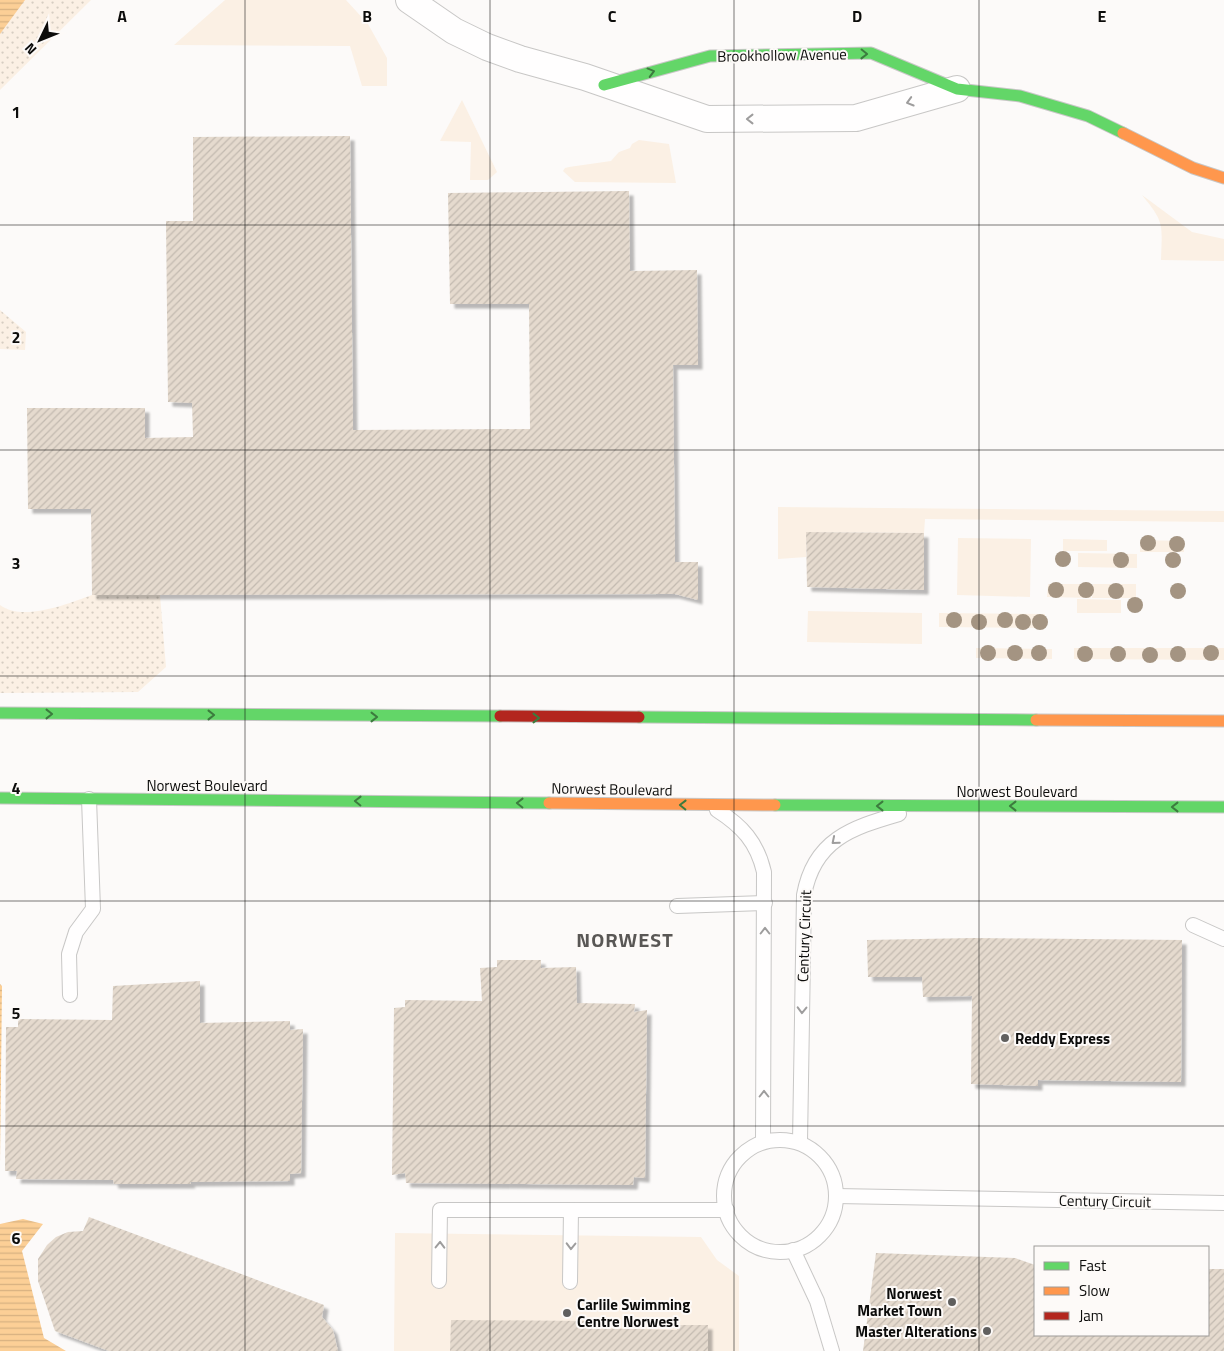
<svg xmlns="http://www.w3.org/2000/svg" width="1224" height="1351" font-family="'Titillium Web',sans-serif">
	<style>
		.green { fill: #fbf0e4 }
		.park { fill: url(#park-dots) }
		.water { fill: url(#water-rules) }
		.building { fill: url(#building-hatch); filter: url(#shadow) }
		.lines { fill: none; stroke-linecap: round; stroke-linejoin: round }
		.lane-casing { stroke: #c8c7c6; stroke-width: 16 }
		.street-casing { stroke: #c8c7c6; stroke-width: 28 }
		.fast-casing { stroke: #c8c7c6; stroke-width: 13 }
		.slow-casing { stroke: #c8c7c6; stroke-width: 13 }
		.jam-casing { stroke: #c8c7c6; stroke-width: 13 }
		.lane { stroke: #fffefe; stroke-width: 14 }
		.street { stroke: #fffefe; stroke-width: 26 }
		.fast { stroke: #63d668; stroke-width: 11 }
		.slow { stroke: #ff974d; stroke-width: 11 }
		.jam { stroke: #b3261e; stroke-width: 11 }
		.tree { fill: #a49482 }
		.oneway { stroke: #3c7b3e }
		.oneway2 { stroke: #9e9d9d }
		.grid { fill: none; stroke: #0c0c0b; stroke-width: 1; stroke-opacity: 0.55 }
		.poi-dot { fill: #605f5e; stroke: #fdfaf8; stroke-width: 2 }
		.labels { text-anchor: middle; dominant-baseline: central; stroke-width: 4; stroke-linejoin: round; paint-order: stroke }
		.street-label { font-size: 15px; fill: #0c0c0b; stroke: #fdfaf8 }
		.poi-label { font-size: 15px; font-weight: bold; fill: #0c0c0b; stroke: #fdfaf8; text-anchor: start }
		.district-label { font-size: 20px; font-weight: bold; letter-spacing: 1px; fill: #595755; stroke: #fdfaf8 }
		.grid-label { font-size: 16px; text-anchor: middle; font-weight: bold; fill: #0c0c0b; stroke: #fdfaf8; stroke-width: 4; stroke-linejoin: round; paint-order: stroke }
	</style>
	<defs>
		<pattern id="park-dots" width="8" height="8" patternUnits="userSpaceOnUse" patternTransform="scale(1.25)"><rect width="8" height="8" fill="#fbf0e4"/><path d="M2 2h.1M6 6h.1" fill="none" stroke="#d6cdc2" stroke-width="1.8" stroke-linecap="round"/></pattern>
		<pattern id="water-rules" width="6" height="5" patternUnits="userSpaceOnUse" patternTransform="scale(1.25)"><rect width="6" height="5" fill="#fccf96"/><path d="M0 2.5h6" fill="none" stroke="#d7b180"/></pattern>
		<pattern id="building-hatch" width="6" height="6" patternUnits="userSpaceOnUse" patternTransform="scale(1.25)"><rect width="6" height="6" fill="#e5dace"/><path d="M-1 1l2-2M0 6l6-6M5 7l2-2" fill="none" stroke="#c3bab0"/></pattern>
		<filter id="shadow"><feDropShadow dx="4.5" dy="4.5" stdDeviation="1" flood-color="#0004"/></filter>
	</defs>
	<rect width="100%" height="100%" fill="#fcfaf9"/>
	<g class="green">
		<polygon points="225,0 346,0 368,24 387,58 387,86 362,86 350,46 174,45"/>
		<polygon points="462,100 497,172 488,180 470,180 471,142 440,141"/>
		<polygon points="639,140 669,144 676,183 575,182 563,171 565,168 569,167 611,161 619,152 630,148 632,144"/>
		<path d="M1142 195 1192 232 1224 239V261L1161 260C1162 224 1165 223 1142 195Z"/>
		<polygon points="778,507 1224,511 1224,522 925,519 924,533 806,532 806,557 778,559"/>
		<polygon points="958,538 1031,539 1030,597 957,595"/>
		<polygon points="1063,539 1107,540 1107,551 1063,551"/>
		<polygon points="1140,540 1184,541 1184,552 1140,552"/>
		<polygon points="1078,553 1137,554 1137,568 1078,567"/>
		<polygon points="1048,584 1090,584 1091,598 1047,597"/>
		<polygon points="1093,584 1136,584 1136,598 1092,598"/>
		<polygon points="1077,599 1121,600 1121,613 1077,613"/>
		<polygon points="808,611 922,613 922,644 807,642"/>
		<polygon points="939,613 1045,614 1045,628 939,627"/>
		<polygon points="976,648 1052,649 1052,659 976,658"/>
		<polygon points="1074,648 1224,648 1224,660 1074,659"/>
		<polygon points="395,1233 701,1237 717,1260 739,1276 739,1351 394,1351"/>
	</g>
	<g class="park">
		<polygon points="0,0 91,0 0,90"/>
		<polygon points="0,310 26,332 25,350 0,349"/>
		<path d="M92 595H160L166 667 138 692 0 693V605C23 622 67 604 92 595Z"/>
	</g>
	<g class="water">
		<polygon points="0,0 25,0 0,34"/>
		<polygon points="0,984 2,986 0,1164"/>
		<polygon points="23,1219 43,1224 22,1251 44,1338 66,1351 0,1351 0,1224"/>
	</g>
	<g class="building">
		<polygon points="350,136 353,430 530,429 529,304 450,304 448,193 629,191 630,271 697,270 698,365 673,365 675,562 698,562 698,600 675,594 92,595 91,509 28,509 27,408 145,408 145,438 193,437 192,403 168,402 166,221 193,221 193,137"/>
		<polygon points="806,532 924,533 924,590 807,587"/>
		<polygon points="974,938 1182,940 1181,1082 1038,1080 1038,1086 971,1084 972,996 923,997 922,977 868,977 867,940"/>
		<polygon points="497,960 541,960 541,968 576,967 577,1003 635,1004 634,1012 647,1010 645,1178 634,1177 633,1185 406,1183 405,1173 392,1175 394,1008 405,1007 405,1000 482,1001 480,968 497,967"/>
		<polygon points="200,981 200,1023 290,1021 290,1030 303,1029 301,1173 290,1174 290,1181 190,1182 191,1184 114,1184 113,1180 16,1179 17,1171 5,1171 6,1027 18,1027 18,1019 112,1020 113,986"/>
		<polygon points="89,1217 324,1305 322,1317 333,1330 338,1351 109,1351 55,1331 38,1281 38,1259 47,1245 56,1237 68,1232 83,1231"/>
		<polygon points="876,1253 1015,1258 1035,1265 1035,1335 1208,1335 1208,1269 1224,1269 1224,1351 863,1351"/>
		<polygon points="451,1320 591,1321 591,1328 677,1330 677,1325 708,1325 708,1351 450,1351"/>
	</g>
	<g class="lines">
		<g class="lane-casing">
			<g id="lane">
				<path d="M717 810C742 826 757 842 764 872L763 1142"/>
				<polyline points="677,906 765,903"/>
				<polyline points="1193,925 1224,939"/>
				<polyline points="70,995 69,954 76,932 93,909 89,799"/>
				<circle cx="780" cy="1196" r="56"/>
				<path d="M800 1142 804 895C814 840 851 828 899 814"/>
				<polyline points="836,1196 1224,1203"/>
				<polyline points="793,1250 817,1301 832,1351"/>
				<polyline points="439,1281 440,1210 727,1210"/>
				<polyline points="570,1282 571,1210"/>
			</g>
		</g>
		<g class="street-casing">
			<polyline id="street" points="409,0 454,31 487,47 520,59 585,77 707,119 856,118 957,89"/>
		</g>
		<g class="fast-casing">
			<g id="fast">
				<polyline points="604,85 710,56 871,53 957,89 1020,96 1088,116 1123,133"/>
				<polyline points="0,713 500,716"/>
				<polyline points="639,717 1036,720"/>
				<polyline points="0,798 549,803"/>
				<polyline points="775,805 1224,807"/>
			</g>
		</g>
		<g class="slow-casing">
			<g id="slow">
				<polyline points="1123,133 1193,168 1224,178"/>
				<polyline points="1036,720 1224,721"/>
				<polyline points="549,803 775,805"/>
			</g>
		</g>
		<g class="jam-casing">
			<polyline id="jam" points="500,716 639,717"/>
		</g>
		<use href="#lane" class="lane"/>
		<use href="#street" class="street"/>
		<use href="#fast" class="fast"/>
		<use href="#slow" class="slow"/>
		<use href="#jam" class="jam"/>
	</g>
	<g class="tree">
		<circle cx="1148" cy="543" r="8"/>
		<circle cx="1177" cy="544" r="8"/>
		<circle cx="1063" cy="559" r="8"/>
		<circle cx="1121" cy="560" r="8"/>
		<circle cx="1173" cy="560" r="8"/>
		<circle cx="1056" cy="590" r="8"/>
		<circle cx="1086" cy="590" r="8"/>
		<circle cx="1116" cy="591" r="8"/>
		<circle cx="1178" cy="591" r="8"/>
		<circle cx="1135" cy="605" r="8"/>
		<circle cx="954" cy="620" r="8"/>
		<circle cx="1005" cy="620" r="8"/>
		<circle cx="979" cy="622" r="8"/>
		<circle cx="1023" cy="622" r="8"/>
		<circle cx="1040" cy="622" r="8"/>
		<circle cx="988" cy="653" r="8"/>
		<circle cx="1015" cy="653" r="8"/>
		<circle cx="1039" cy="653" r="8"/>
		<circle cx="1211" cy="653" r="8"/>
		<circle cx="1085" cy="654" r="8"/>
		<circle cx="1118" cy="654" r="8"/>
		<circle cx="1178" cy="654" r="8"/>
		<circle cx="1150" cy="655" r="8"/>
	</g>
	<defs><path id="oneway-chevron" d="M-2-3.5L2.5 0L-2 3.5" fill="none" stroke-width="1.6" stroke-linecap="round" stroke-linejoin="round" transform="scale(1.25)"/></defs>
	<g class="oneway">
		<use href="#oneway-chevron" transform="translate(864 54) rotate(1)"/>
		<use href="#oneway-chevron" transform="translate(651 72) rotate(-15)"/>
		<use href="#oneway-chevron" transform="translate(49 714)"/>
		<use href="#oneway-chevron" transform="translate(211 715)"/>
		<use href="#oneway-chevron" transform="translate(374 717)"/>
		<use href="#oneway-chevron" transform="translate(536 718)"/>
		<use href="#oneway-chevron" transform="translate(358 801) rotate(-179)"/>
		<use href="#oneway-chevron" transform="translate(520 803) rotate(-179)"/>
		<use href="#oneway-chevron" transform="translate(683 805) rotate(-179)"/>
		<use href="#oneway-chevron" transform="translate(880 806) rotate(-180)"/>
		<use href="#oneway-chevron" transform="translate(1013 806) rotate(-180)"/>
		<use href="#oneway-chevron" transform="translate(1175 807) rotate(-180)"/>
	</g>
	<g class="oneway2">
		<use href="#oneway-chevron" transform="translate(910 102) rotate(164)"/>
		<use href="#oneway-chevron" transform="translate(750 119) rotate(180)"/>
		<use href="#oneway-chevron" transform="translate(835 841) rotate(140)"/>
		<use href="#oneway-chevron" transform="translate(765 931) rotate(-90)"/>
		<use href="#oneway-chevron" transform="translate(802 1010) rotate(91)"/>
		<use href="#oneway-chevron" transform="translate(764 1094) rotate(-90)"/>
		<use href="#oneway-chevron" transform="translate(440 1245) rotate(-89)"/>
		<use href="#oneway-chevron" transform="translate(571 1246) rotate(91)"/>
	</g>
	<path class="grid" d="M245 0V1351M490 0V1351M734 0V1351M979 0V1351M0 225H1224M0 450H1224M0 676H1224M0 901H1224M0 1126H1224"/>
	<g class="poi-dot">
		<circle cx="1005" cy="1038" r="5"/>
		<circle cx="952" cy="1302" r="5"/>
		<circle cx="567" cy="1313" r="5"/>
		<circle cx="987" cy="1331" r="5"/>
	</g>
	<g class="labels">
		<g class="street-label">
			<text transform="translate(782 55) rotate(-1)">Brookhollow Avenue</text>
			<text x="207" y="785">Norwest Boulevard</text>
			<text transform="translate(612 789) rotate(1)">Norwest Boulevard</text>
			<text x="1017" y="791">Norwest Boulevard</text>
			<text transform="translate(804 936) rotate(-88)">Century Circuit</text>
			<text transform="translate(1105 1201) rotate(1)">Century Circuit</text>
		</g>
		<g class="poi-label">
			<text x="1015" y="1038">Reddy Express</text>
			<text x="942" y="1293" text-anchor="end">Norwest<tspan x="942" dy="17">Market Town</tspan></text>
			<text x="577" y="1304">Carlile Swimming<tspan x="577" dy="17">Centre Norwest</tspan></text>
			<text x="977" y="1331" text-anchor="end">Master Alterations</text>
		</g>
		<g class="district-label">
			<text x="625" y="939">NORWEST</text>
		</g>
	</g>
	<g class="grid-label">
		<text x="122" y="22">A</text>
		<text x="367" y="22">B</text>
		<text x="612" y="22">C</text>
		<text x="857" y="22">D</text>
		<text x="1102" y="22">E</text>
		<text x="16" y="118">1</text>
		<text x="16" y="343">2</text>
		<text x="16" y="569">3</text>
		<text x="16" y="794">4</text>
		<text x="16" y="1019">5</text>
		<text x="16" y="1244">6</text>
	</g>
	<rect x="1034" y="1246" width="175" height="90" fill="#fdfaf8" stroke="#9d9b99"/>
	<rect x="1044" y="1262" width="25" height="8" fill="#63d668" stroke="#9d9b99"/>
	<text x="1079" y="1271" font-size="15" fill="#0c0c0b">Fast</text>
	<rect x="1044" y="1287" width="25" height="8" fill="#ff974d" stroke="#9d9b99"/>
	<text x="1079" y="1296" font-size="15" fill="#0c0c0b">Slow</text>
	<rect x="1044" y="1312" width="25" height="8" fill="#b3261e" stroke="#9d9b99"/>
	<text x="1079" y="1321" font-size="15" fill="#0c0c0b">Jam</text>
	<g transform="translate(40 40) rotate(227)" stroke="#fdfaf8" stroke-width="4" paint-order="stroke">
	<path d="M0-4L9 19L0 12L-9 19Z" fill="#0c0c0b"/>
	<text y="-8" font-size="14" font-weight="bold" text-anchor="middle" fill="#0c0c0b">N</text>
	</g>
</svg>
